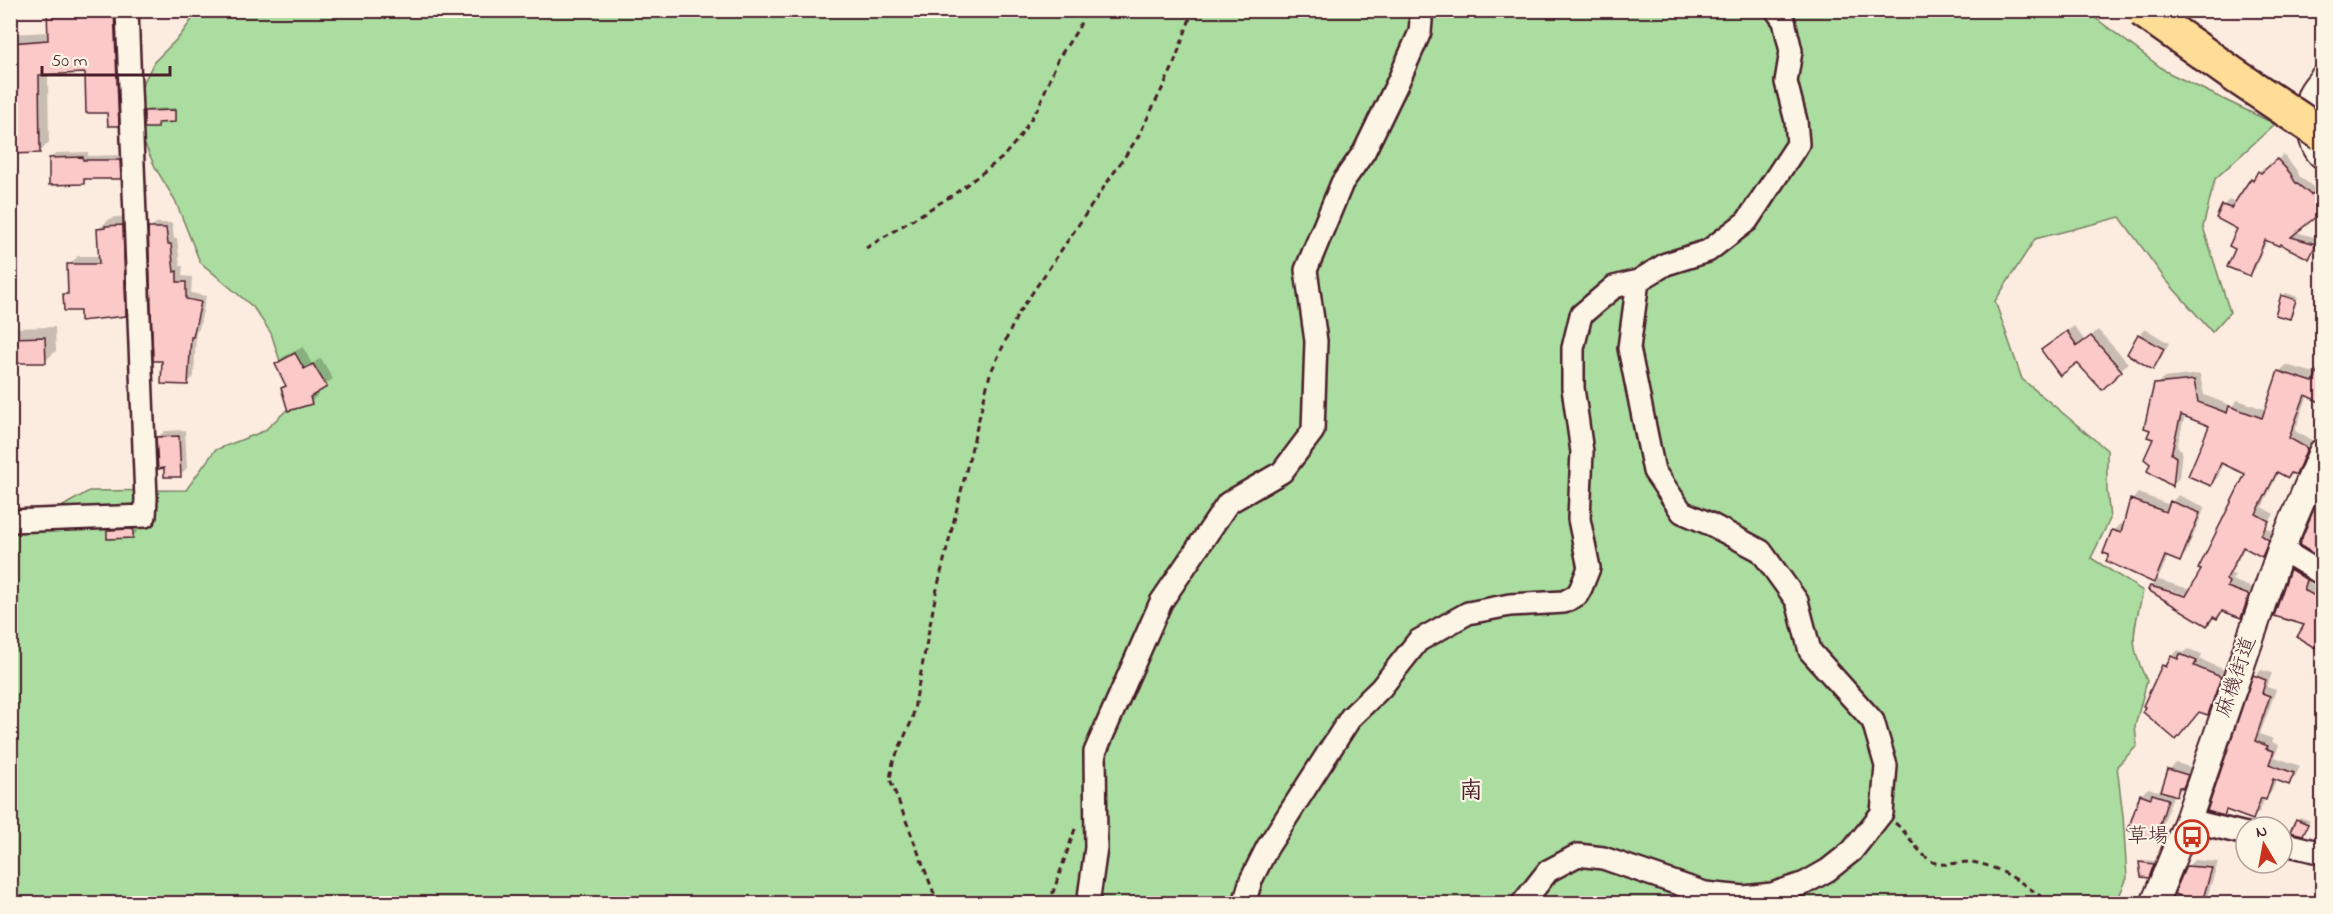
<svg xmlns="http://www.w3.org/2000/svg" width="2333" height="914" font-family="'Indie Flower','Klee One',sans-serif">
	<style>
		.green { fill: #aadd9f; stroke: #7a7e65; stroke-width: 1.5 }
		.shadow { fill: #0003; fill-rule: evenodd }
		.building { fill: #fac9c8; stroke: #4a1f2b; stroke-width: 1.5 }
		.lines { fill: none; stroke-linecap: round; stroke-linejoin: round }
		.minor-casing { stroke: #4a1f2b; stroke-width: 26 }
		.tertiary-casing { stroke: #4a1f2b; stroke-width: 30 }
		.path { stroke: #4a1f2b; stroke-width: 3; stroke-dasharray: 6 4.5; stroke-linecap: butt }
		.minor { stroke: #fcf5e5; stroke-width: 21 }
		.tertiary { stroke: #fcf5e5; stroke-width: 26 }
		.motorway-bridge-casing { stroke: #4a1f2b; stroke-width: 38; stroke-linecap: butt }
		.motorway-bridge { stroke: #fedd96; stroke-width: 33 }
		.labels { text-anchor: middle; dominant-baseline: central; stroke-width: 4.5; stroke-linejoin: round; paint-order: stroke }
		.street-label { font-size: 21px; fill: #4a1f2b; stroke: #fcf5e5 }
		.poi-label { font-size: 21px; fill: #4a1f2b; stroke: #fcf5e5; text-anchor: end }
		.quarter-label { font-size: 24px; font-weight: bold; fill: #4a1f2b; stroke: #fcf5e5 }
	</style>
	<rect width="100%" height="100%" fill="#fcecdf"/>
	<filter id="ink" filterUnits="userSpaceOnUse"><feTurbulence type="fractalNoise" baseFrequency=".0167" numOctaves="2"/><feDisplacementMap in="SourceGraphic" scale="12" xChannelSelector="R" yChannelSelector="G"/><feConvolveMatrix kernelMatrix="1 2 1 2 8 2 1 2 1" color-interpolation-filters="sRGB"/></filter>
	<g filter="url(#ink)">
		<path class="green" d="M198 11H2086L2167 72 2275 124 2215 179 2203 227 2230 312 2212 332 2165 279 2120 217 2035 239 1995 301 2022 379 2107 450V490L2110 519 2091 558 2143 591C2134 633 2127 641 2147 681L2135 726 2137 746 2117 766 2123 816 2127 878 2116 903 11 904 10 531 51 513 89 491 186 490 215 450 264 431 290 407 286 380 271 333 253 307 200 262 175 200 156 169 140 134 139 92 154 62 180 36Z"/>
		<g class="shadow">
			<polygon points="48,10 124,10 128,115 118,124 108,111 87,72 48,73 49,142 40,152 10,152 10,34 49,32"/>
			<polygon points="177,108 177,118 174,121 161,122 158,126 145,112 148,109"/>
			<polygon points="88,152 88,156 125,155 126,172 120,177 88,178 83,182 50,158 56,153"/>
			<polygon points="2283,155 2295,168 2300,177 2317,190 2322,187 2322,209 2296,232 2321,239 2309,257 2281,243 2267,240 2255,269 2250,274 2237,248 2239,228 2223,206 2229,200 2236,203 2252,179 2264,167 2267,169"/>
			<polygon points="131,216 134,306 126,315 118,315 116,317 82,319 81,309 65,294 69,290 69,265 78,256 100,256 99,229 108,220 115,217"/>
			<polygon points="156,223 172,223 174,239 177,238 180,266 183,266 182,276 192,277 191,293 206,296 199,329 196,332 194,377 187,383 163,360 150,229"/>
			<polygon points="2286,293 2298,297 2289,318 2283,296"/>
			<polygon points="2074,326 2085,341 2098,330 2128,363 2102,388 2077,361 2050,344"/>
			<polygon points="55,327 56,351 45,361 10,362 10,328"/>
			<polygon points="2145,329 2169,343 2159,362 2153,368 2140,335"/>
			<polygon points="303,347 312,364 321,358 333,379 316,391 318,395 311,402 283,388 287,384 276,364 283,357"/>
			<path d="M2286 365 2322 375V401L2308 395 2295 431 2313 441 2302 467 2296 474 2279 471 2262 507 2274 514 2266 528 2275 533 2269 548 2262 555 2245 547 2231 573 2235 575 2232 580 2255 589 2248 610 2241 617 2224 610 2207 624 2151 587 2155 582 2108 560 2111 554 2105 552 2114 530 2120 524 2125 526 2132 500 2138 493 2170 505 2178 495 2205 507 2186 553 2179 560 2168 556 2160 575 2156 579 2192 590 2247 474 2224 462 2218 477 2211 484V425L2185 415 2177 447 2182 450 2179 478 2172 485 2152 430 2156 385 2163 378 2200 374 2204 395 2232 406 2238 400 2266 410 2279 372ZM2167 589 2194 597 2193 600 2171 594Z"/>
			<polygon points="185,430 187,468 180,475 165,467 158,437 165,431"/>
			<polygon points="2322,493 2322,558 2301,544"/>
			<polygon points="139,523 139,530 132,537 108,531 115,524"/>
			<polygon points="2297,564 2313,574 2310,583 2322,591 2322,640 2314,646 2291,570"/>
			<polygon points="2188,649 2202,654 2200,659 2227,671 2214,707 2208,713 2164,666 2178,650 2184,653"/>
			<polygon points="2261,670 2272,673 2267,687 2276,690 2260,734 2273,739 2272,742 2279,745 2275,757 2300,766 2295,777 2288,783 2277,779 2272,791 2265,798 2260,811 2253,818 2228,810 2224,814 2255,676"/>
			<polygon points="2176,763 2194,768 2189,780 2177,794 2174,793 2161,831 2155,838 2141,795 2148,788 2158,791 2161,788 2163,789 2169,770"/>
			<polygon points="2300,817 2310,821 2302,833 2297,820"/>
			<polygon points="2143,860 2156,861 2148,876 2141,863"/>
			<polygon points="2194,860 2218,862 2205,904 2189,904 2190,897 2187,867"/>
		</g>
		<g class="building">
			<polygon points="47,10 114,10 119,126 108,126 107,113 86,113 85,73 39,75 40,153 10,154 10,43 48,40"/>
			<polygon points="175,110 175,122 158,123 158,128 144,128 144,111"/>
			<polygon points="83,157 83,160 120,160 121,179 84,179 84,184 49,185 49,158"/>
			<polygon points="2277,159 2290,173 2295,182 2311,195 2322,187 2322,212 2291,237 2316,244 2309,259 2280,244 2279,246 2265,240 2250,276 2227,267 2235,249 2229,246 2237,229 2216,218 2222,205 2231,208 2251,178 2253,180 2258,171 2261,173"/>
			<polygon points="123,225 126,316 80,321 80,311 64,311 63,294 68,294 67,264 99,264 97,229 105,228 105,226"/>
			<polygon points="148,228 166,228 168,244 171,244 174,272 177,271 177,282 186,282 186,299 201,302 193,337 191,337 188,385 161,384 162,361 153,361"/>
			<polygon points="2281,295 2296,300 2290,319 2275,315"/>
			<polygon points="2067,331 2077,346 2091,336 2122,371 2102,390 2077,363 2060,376 2041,350"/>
			<polygon points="2138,334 2164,349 2153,370 2127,354"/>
			<polygon points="45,337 46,363 10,363 10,338"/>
			<polygon points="295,353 304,369 313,364 327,387 310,397 312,404 288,411 281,388 286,386 275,364"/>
			<polygon points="2322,362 2322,403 2305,395 2289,438 2307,448 2296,475 2291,473 2288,478 2277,472 2256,514 2269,521 2261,535 2269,540 2262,557 2243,547 2226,580 2229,582 2227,587 2249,595 2241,618 2222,611 2217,619 2213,617 2207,626 2148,590 2150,586 2186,596 2201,570 2198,569 2245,474 2221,463 2211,486 2188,476 2209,426 2181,415 2171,454 2176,457 2173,487 2147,471 2150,464 2144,459 2153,439 2147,437 2150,430 2144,428 2154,384 2194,380 2198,402 2227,413 2229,406 2262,418 2278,371 2313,382"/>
			<polygon points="179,436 181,477 164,477 164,468 158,469 156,437"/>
			<polygon points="2322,489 2322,559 2299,545"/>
			<polygon points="2130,499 2166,512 2170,501 2200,513 2180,562 2165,556 2154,583 2106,561 2109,555 2103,553 2112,530 2121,533"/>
			<polygon points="133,529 133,538 107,539 107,530"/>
			<polygon points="2290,569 2307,580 2304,590 2322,600 2322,635 2315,648 2297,637 2304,625 2274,616"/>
			<polygon points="2180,654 2197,661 2194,666 2221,677 2208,715 2199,712 2176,740 2143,712 2145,707 2143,706 2162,665 2166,667 2171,656 2178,659"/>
			<polygon points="2253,675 2266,680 2262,693 2270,696 2255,741 2268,746 2266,749 2274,751 2269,764 2294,773 2289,785 2273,779 2266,800 2261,798 2253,820 2226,810 2224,816 2207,811"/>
			<polygon points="2168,769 2188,775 2183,788 2179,787 2177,796 2161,791"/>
			<polygon points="2140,794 2151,798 2152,794 2168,799 2155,840 2128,830"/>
			<polygon points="2296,819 2308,824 2303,835 2290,832"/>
			<polygon points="2139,862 2154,864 2149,878 2141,877"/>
			<polygon points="2186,866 2212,868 2202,902 2174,894"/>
		</g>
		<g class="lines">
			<g class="minor-casing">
				<g id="minor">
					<polyline points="10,521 145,516 146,499 127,10"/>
					<polyline points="2281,549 2322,574"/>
					<polyline points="2188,820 2246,834"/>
					<polyline points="2282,843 2322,853"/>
					<polyline points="1088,904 1096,848 1095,752 1161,602 1228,503 1282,472 1313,431 1316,341 1306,270 1342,183 1364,152 1398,82 1420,32 1421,21 1419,10"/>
					<polyline points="1244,904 1251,880 1267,848 1351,717 1381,688 1418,641 1468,613 1510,605 1564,602 1577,595 1581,588 1589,568 1579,519 1582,452 1573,388 1573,348 1581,315 1614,287 1638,281 1666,264 1708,251 1747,221 1798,144 1796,121 1786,82 1791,51 1784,21 1776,10"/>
					<polyline points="1522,904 1548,871 1578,855 1603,858 1705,893 1744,897 1772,894 1805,883 1828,870 1852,851 1882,813 1886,766 1873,721 1810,651 1797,601 1761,551 1710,524 1682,512 1654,471 1629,348 1638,281"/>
				</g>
			</g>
			<g class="tertiary-casing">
				<g id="tertiary">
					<path d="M2322 79C2319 84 2313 89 2311 95 2306 109 2310 145 2322 155"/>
					<polyline points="2154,904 2188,820 2281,549 2322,452"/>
				</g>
			</g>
			<g class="path">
				<polyline points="866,248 953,195 1002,158 1019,138 1038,108 1058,59 1078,29 1086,10"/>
				<path d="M1895 823C1909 834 1916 851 1931 861 1944 869 1963 859 1977 863 2005 869 2028 887 2051 904"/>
				<polyline points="938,904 890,779 893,762 912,720 936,593 990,374 1018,314 1138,137 1172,69 1193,10"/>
				<polyline points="1049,904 1076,826"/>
			</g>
			<use href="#minor" class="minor"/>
			<use href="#tertiary" class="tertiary"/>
			<g class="motorway-bridge-casing">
				<polyline id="motorway-bridge" points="2142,10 2234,75 2322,134"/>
			</g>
			<use href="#motorway-bridge" class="motorway-bridge"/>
		</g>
	</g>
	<defs>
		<g id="bus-ring" transform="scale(1.725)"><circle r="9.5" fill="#fcf5e5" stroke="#c8321e" stroke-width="1.5"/><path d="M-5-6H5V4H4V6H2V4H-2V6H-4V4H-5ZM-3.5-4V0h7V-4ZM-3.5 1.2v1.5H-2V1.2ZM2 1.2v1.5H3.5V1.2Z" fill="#c8321e"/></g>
	</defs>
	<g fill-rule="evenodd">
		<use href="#bus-ring" x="2192" y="837"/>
	</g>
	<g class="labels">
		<g class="street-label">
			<text transform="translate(2237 677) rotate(-71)">麻機街道</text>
		</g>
		<g class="poi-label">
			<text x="2169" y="837">草場</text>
		</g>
		<g class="quarter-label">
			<text x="1471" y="792">南</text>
		</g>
	</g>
	<rect width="2333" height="914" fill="none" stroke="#fcf5e5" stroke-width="36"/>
	<rect x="18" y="18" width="2297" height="878" fill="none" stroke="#4a1f2b" stroke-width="2" filter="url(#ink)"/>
	<g transform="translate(2264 845) rotate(350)"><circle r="28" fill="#fcf5e5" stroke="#b59f9b" stroke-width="1.5"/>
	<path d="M0-4.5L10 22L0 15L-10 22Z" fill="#c8321e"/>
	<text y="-9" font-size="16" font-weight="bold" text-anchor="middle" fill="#4a1f2b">N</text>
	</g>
	<path d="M42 66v9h128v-9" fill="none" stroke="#4a1f2b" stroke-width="3"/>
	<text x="51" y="66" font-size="18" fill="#4a1f2b" stroke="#fcf5e5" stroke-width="4.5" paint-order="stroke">50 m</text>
</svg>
